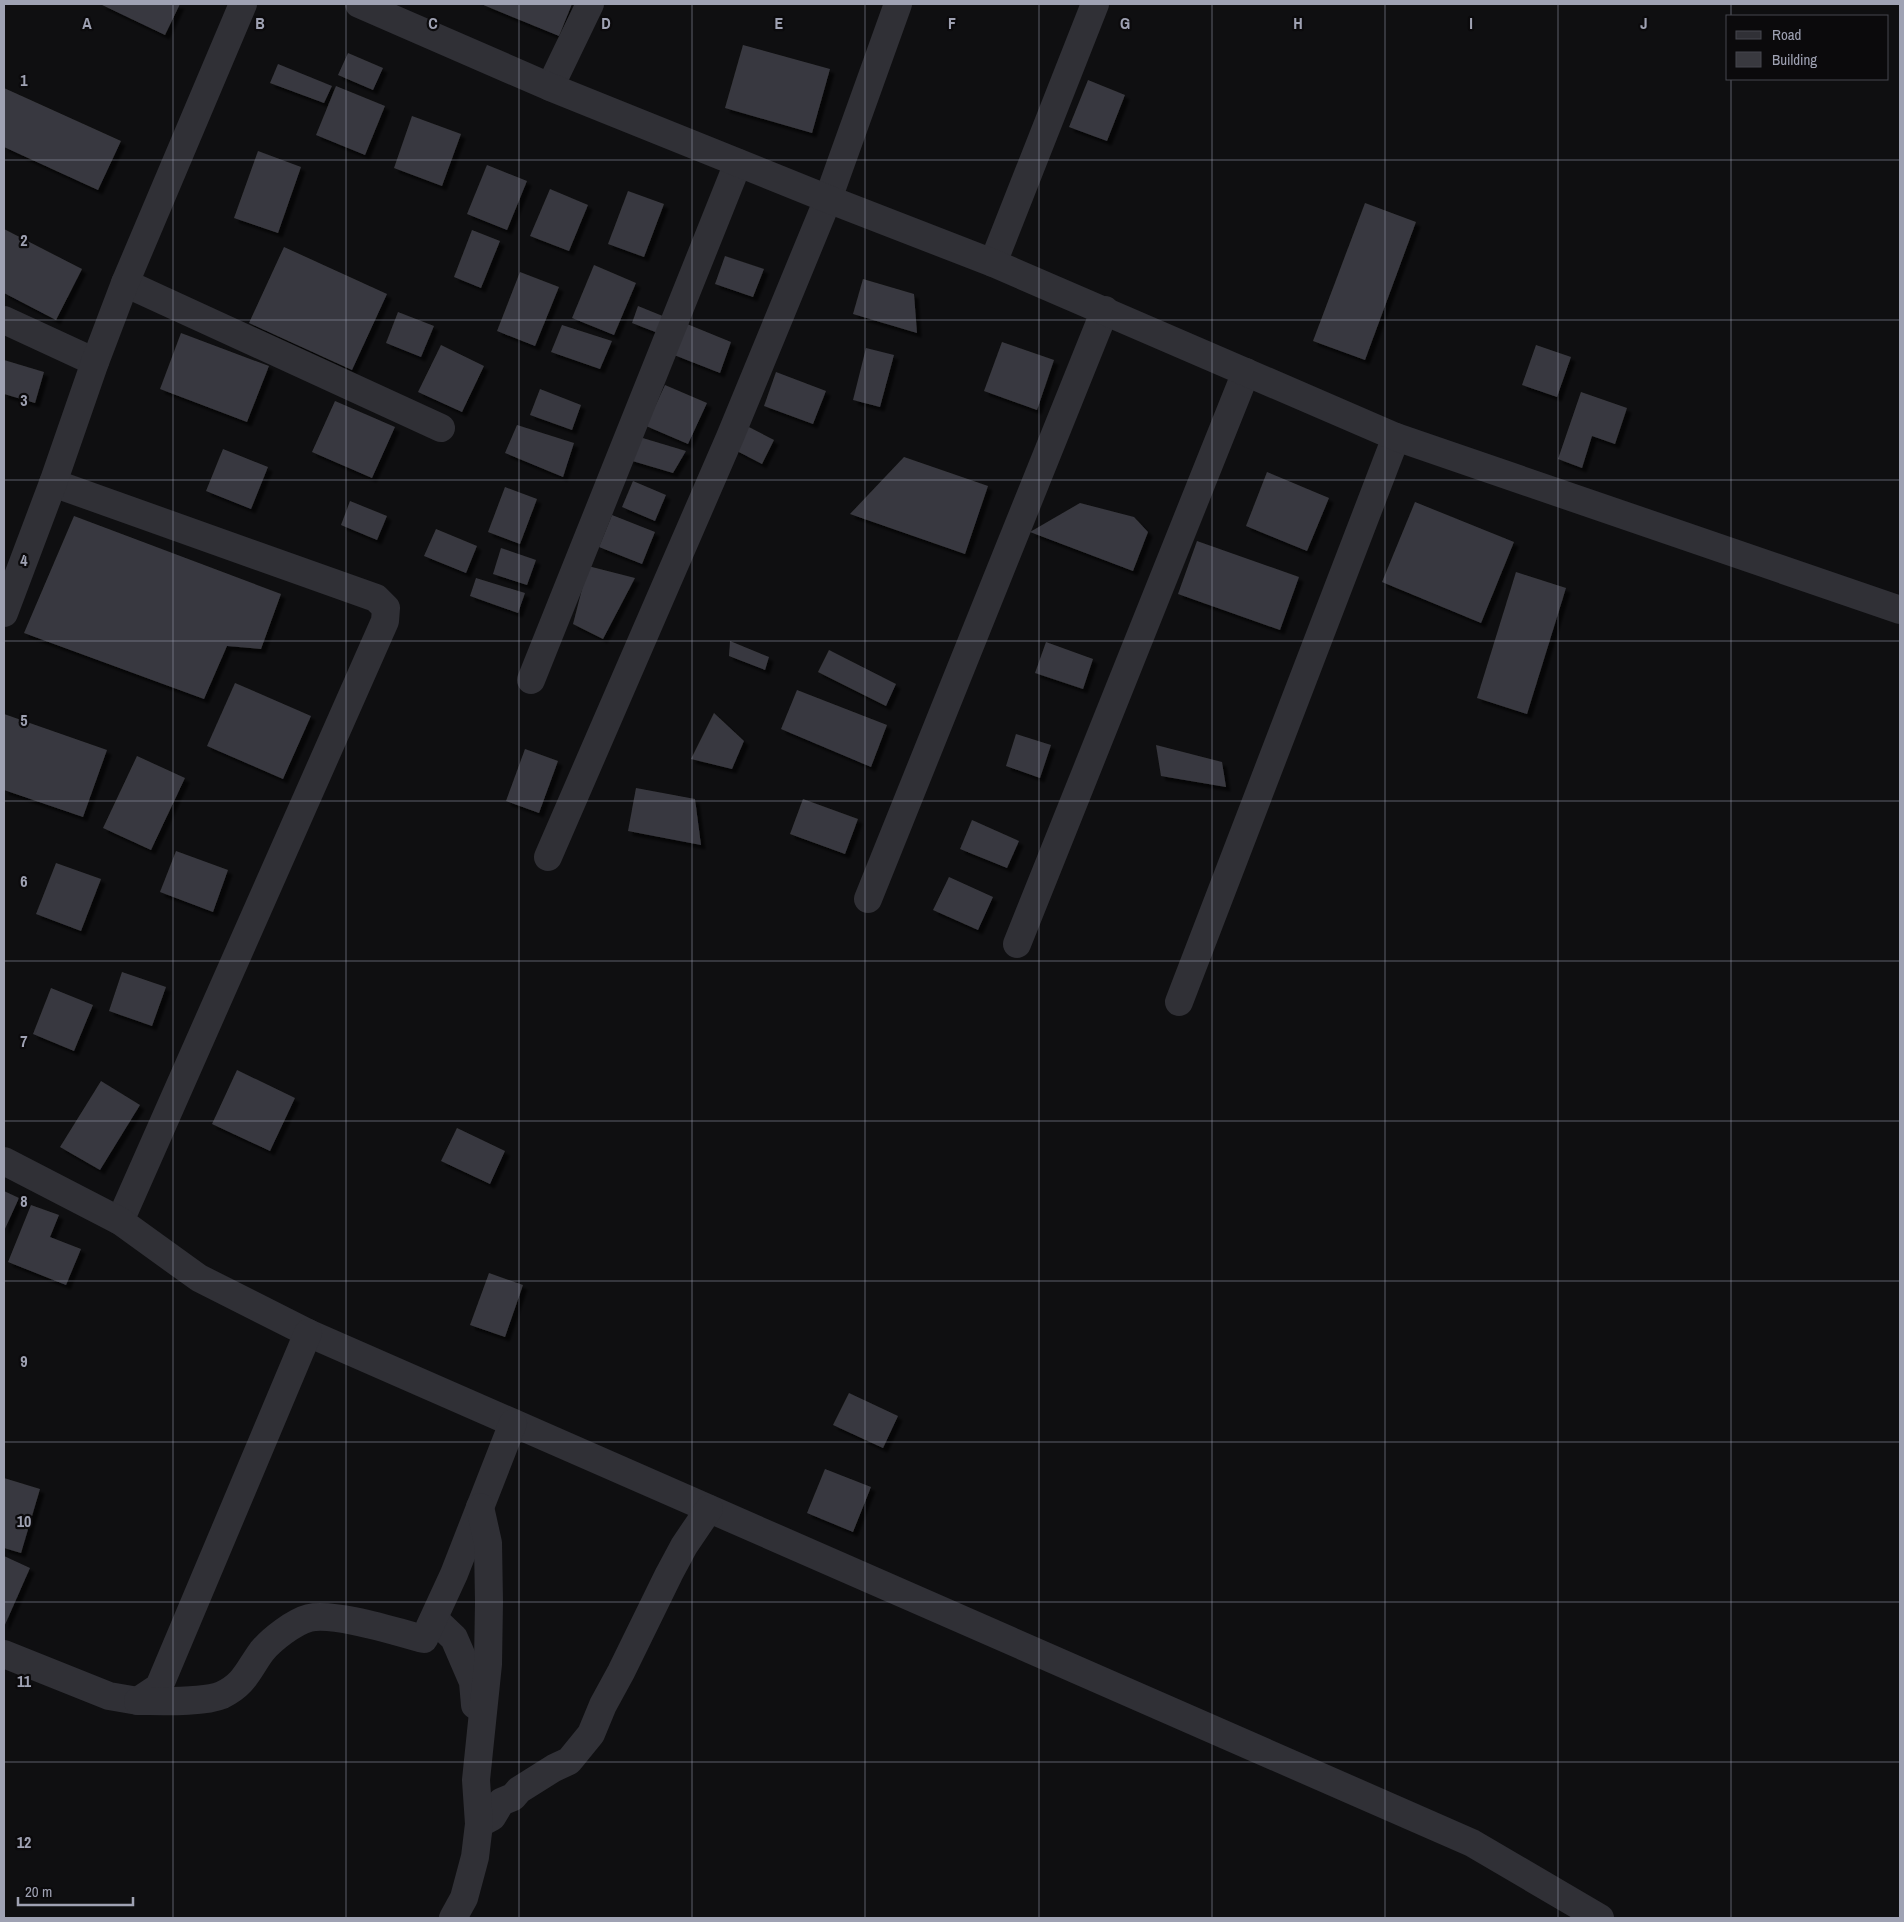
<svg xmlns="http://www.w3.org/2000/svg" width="1904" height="1922" font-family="'Archivo Narrow',sans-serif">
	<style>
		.building { fill: #39393f; filter: url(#shadow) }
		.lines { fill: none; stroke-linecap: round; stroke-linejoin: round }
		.minor { stroke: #303036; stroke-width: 28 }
		.tertiary { stroke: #303036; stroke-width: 28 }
		.grid { fill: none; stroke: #9fa2b3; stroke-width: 1; stroke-opacity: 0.55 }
		.grid-label { font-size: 16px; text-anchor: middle; font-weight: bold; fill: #9fa2b3; stroke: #0b0a0c; stroke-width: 4.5; stroke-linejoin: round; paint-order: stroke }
	</style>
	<defs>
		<filter id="shadow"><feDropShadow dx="4.5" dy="4.5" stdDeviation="1" flood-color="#0009"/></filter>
	</defs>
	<rect width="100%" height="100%" fill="#0f0f11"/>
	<g class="building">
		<polygon points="100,4 180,4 165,35"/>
		<polygon points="481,4 572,4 559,36"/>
		<polygon points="743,45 830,69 812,133 725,108"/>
		<polygon points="348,53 383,68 373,90 338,75"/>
		<polygon points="278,64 332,86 324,103 270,83"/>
		<polygon points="1088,80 1125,95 1107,141 1069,127"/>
		<polygon points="336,86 385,106 365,155 316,135"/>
		<polygon points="4,88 121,141 98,190 4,147"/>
		<polygon points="412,116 461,134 442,186 394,168"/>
		<polygon points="258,151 301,167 278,233 234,218"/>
		<polygon points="487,165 527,181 507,230 467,214"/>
		<polygon points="550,189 588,205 569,251 530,236"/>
		<polygon points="628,191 664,204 644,257 608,244"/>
		<polygon points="1365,203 1416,222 1365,360 1313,341"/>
		<polygon points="4,229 82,269 56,320 4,293"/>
		<polygon points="472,230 500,241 481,288 454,277"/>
		<polygon points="284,247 387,294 352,370 249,323"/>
		<polygon points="725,256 764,269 753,297 715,284"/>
		<polygon points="594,265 636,283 614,335 572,318"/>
		<polygon points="520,272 559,287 535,346 497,331"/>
		<polygon points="863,279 914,294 917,333 853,314"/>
		<polygon points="638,306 670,319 663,335 632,323"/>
		<polygon points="398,312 434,326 421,357 386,343"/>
		<polygon points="687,324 731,342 720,373 674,355"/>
		<polygon points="562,325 612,341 600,369 551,352"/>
		<polygon points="181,333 269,366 247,422 160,389"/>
		<polygon points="1002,342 1054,360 1037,410 984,391"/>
		<polygon points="441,345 484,366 462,412 418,392"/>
		<polygon points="1536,345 1571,357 1557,397 1522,385"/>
		<polygon points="866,348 894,355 880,407 853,400"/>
		<polygon points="4,360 44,372 35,403 4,394"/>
		<polygon points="776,372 826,391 813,424 764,406"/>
		<polygon points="665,385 707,403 688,444 646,426"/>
		<polygon points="540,389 581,405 572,430 530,415"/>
		<polygon points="1581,392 1627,408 1615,444 1592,436 1582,468 1558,459"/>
		<polygon points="335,401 395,427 372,478 312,452"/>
		<polygon points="517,425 574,443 563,477 505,453"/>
		<polygon points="745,425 774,440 762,464 733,449"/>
		<polygon points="636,436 686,451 673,473 629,460"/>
		<polygon points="223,449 268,467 251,509 206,491"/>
		<polygon points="904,457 988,486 965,554 850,514"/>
		<polygon points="1267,472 1329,498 1307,551 1246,526"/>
		<polygon points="633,481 666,495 655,521 622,507"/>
		<polygon points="505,487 537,499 520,544 488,532"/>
		<polygon points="350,501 387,516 377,540 341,525"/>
		<polygon points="1415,502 1514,542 1481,623 1382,582"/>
		<polygon points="1080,503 1134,517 1148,532 1133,571 1030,532"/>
		<polygon points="612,515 655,532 642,564 599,547"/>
		<polygon points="74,516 281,594 261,649 227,646 204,699 24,633"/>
		<polygon points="436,529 477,546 466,573 424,556"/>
		<polygon points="1197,541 1299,577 1280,630 1178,594"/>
		<polygon points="501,548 536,560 527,585 493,574"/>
		<polygon points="588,566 635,578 603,639 573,624"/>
		<polygon points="1516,572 1566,588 1527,714 1477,698"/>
		<polygon points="476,578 525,593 518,613 470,596"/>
		<polygon points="730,641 769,657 765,670 729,656"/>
		<polygon points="1046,642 1093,659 1083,689 1035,673"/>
		<polygon points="829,650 896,684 886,706 818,672"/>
		<polygon points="235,683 311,716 283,779 207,746"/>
		<polygon points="797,690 887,725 871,767 781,729"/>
		<polygon points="714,713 744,741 732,769 691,759"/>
		<polygon points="4,714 107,750 83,817 4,790"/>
		<polygon points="1016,734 1051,745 1040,778 1006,766"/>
		<polygon points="1156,745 1222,762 1226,787 1161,776"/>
		<polygon points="525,749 558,761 539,813 506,801"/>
		<polygon points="137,756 185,778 151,850 103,828"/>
		<polygon points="636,788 695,799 701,845 628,831"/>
		<polygon points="803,799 858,819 845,854 790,834"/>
		<polygon points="972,820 1019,841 1007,868 960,849"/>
		<polygon points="176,851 228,870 213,912 160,892"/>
		<polygon points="56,863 101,879 81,931 36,914"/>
		<polygon points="949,877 993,897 978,930 933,910"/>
		<polygon points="122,972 166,987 152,1026 109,1011"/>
		<polygon points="51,988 93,1005 74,1051 33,1034"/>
		<polygon points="237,1070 295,1098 270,1151 212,1124"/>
		<polygon points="101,1081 140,1105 100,1170 60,1147"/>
		<polygon points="457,1128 505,1151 490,1184 441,1161"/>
		<polygon points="4,1191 19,1198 4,1231"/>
		<polygon points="31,1205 59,1215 50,1237 81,1249 66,1285 8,1262"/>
		<polygon points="489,1273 523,1285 505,1337 470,1325"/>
		<polygon points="849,1393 898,1416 883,1448 833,1425"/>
		<polygon points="825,1469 871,1487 853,1532 807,1513"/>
		<polygon points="4,1478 40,1489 21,1553 4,1548"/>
		<polygon points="4,1556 30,1568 4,1627"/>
	</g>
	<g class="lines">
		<g class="minor">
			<polyline points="550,87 590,4"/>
			<polyline points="993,263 1095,4"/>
			<polyline points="125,283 441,428"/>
			<polyline points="4,320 95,362"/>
			<polyline points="53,483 376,598 386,608 385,621 120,1221"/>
			<polyline points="4,613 53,483 95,362 125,283 243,4"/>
			<polyline points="531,680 738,163"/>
			<polyline points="548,857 730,437 828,199 898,4"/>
			<polyline points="868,899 1105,310"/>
			<polyline points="1017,944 1246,372"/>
			<polyline points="1179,1002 1396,437"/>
			<polyline points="4,1161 120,1221 199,1278 308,1333 1472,1843 1600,1918"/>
			<polyline points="434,1619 454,1638 473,1682 475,1705"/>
			<polyline points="4,1654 109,1696 138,1701 159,1687 308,1333"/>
			<path d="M138 1701C159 1701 203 1703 222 1695 245 1684 248 1670 262 1651 272 1639 294 1622 309 1618 334 1612 397 1632 424 1639L454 1574 513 1423"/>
			<polyline points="479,1824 492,1817 501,1802 513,1797 519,1790 554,1768 569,1761 591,1734 603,1705 621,1672 669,1574 684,1546 709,1509"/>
			<polyline points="453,1918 464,1898 475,1857 479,1824 476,1780 488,1664 489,1602 488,1543 480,1507"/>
		</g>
		<polyline class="tertiary" points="359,4 550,87 828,199 993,263 1396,437 1900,610"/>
	</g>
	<path class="grid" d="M173 4V1918M346 4V1918M519 4V1918M692 4V1918M865 4V1918M1039 4V1918M1212 4V1918M1385 4V1918M1558 4V1918M1731 4V16M1731 79V1918M4 160H1900M4 320H1900M4 480H1900M4 641H1900M4 801H1900M4 961H1900M4 1121H1900M4 1281H1900M4 1442H1900M4 1602H1900M4 1762H1900"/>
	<g class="grid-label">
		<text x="87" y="29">A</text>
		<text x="260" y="29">B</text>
		<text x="433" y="29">C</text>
		<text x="606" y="29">D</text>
		<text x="779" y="29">E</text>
		<text x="952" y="29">F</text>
		<text x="1125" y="29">G</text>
		<text x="1298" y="29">H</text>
		<text x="1471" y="29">I</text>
		<text x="1644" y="29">J</text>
		<text x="24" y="86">1</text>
		<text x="24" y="246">2</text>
		<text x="24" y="406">3</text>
		<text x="24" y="566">4</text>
		<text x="24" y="726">5</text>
		<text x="24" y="887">6</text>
		<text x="24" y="1047">7</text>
		<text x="24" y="1207">8</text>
		<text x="24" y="1367">9</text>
		<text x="24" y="1527">10</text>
		<text x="24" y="1687">11</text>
		<text x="24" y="1848">12</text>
	</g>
	<rect width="1904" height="1922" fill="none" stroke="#9fa2b3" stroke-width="10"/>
	<rect x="1726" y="15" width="162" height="65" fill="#0b0a0c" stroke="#46474f"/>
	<rect x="1736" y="31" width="25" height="8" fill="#303036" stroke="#46474f"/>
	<text x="1772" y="40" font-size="15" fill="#9fa2b3">Road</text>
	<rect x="1736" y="52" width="25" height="15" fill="#39393f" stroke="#46474f"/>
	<text x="1772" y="65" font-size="15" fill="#9fa2b3">Building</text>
	<path d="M18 1897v8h115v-8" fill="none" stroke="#9fa2b3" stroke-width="2.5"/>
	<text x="25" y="1897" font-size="15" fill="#9fa2b3" stroke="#0b0a0c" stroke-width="4" paint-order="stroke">20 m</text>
</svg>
